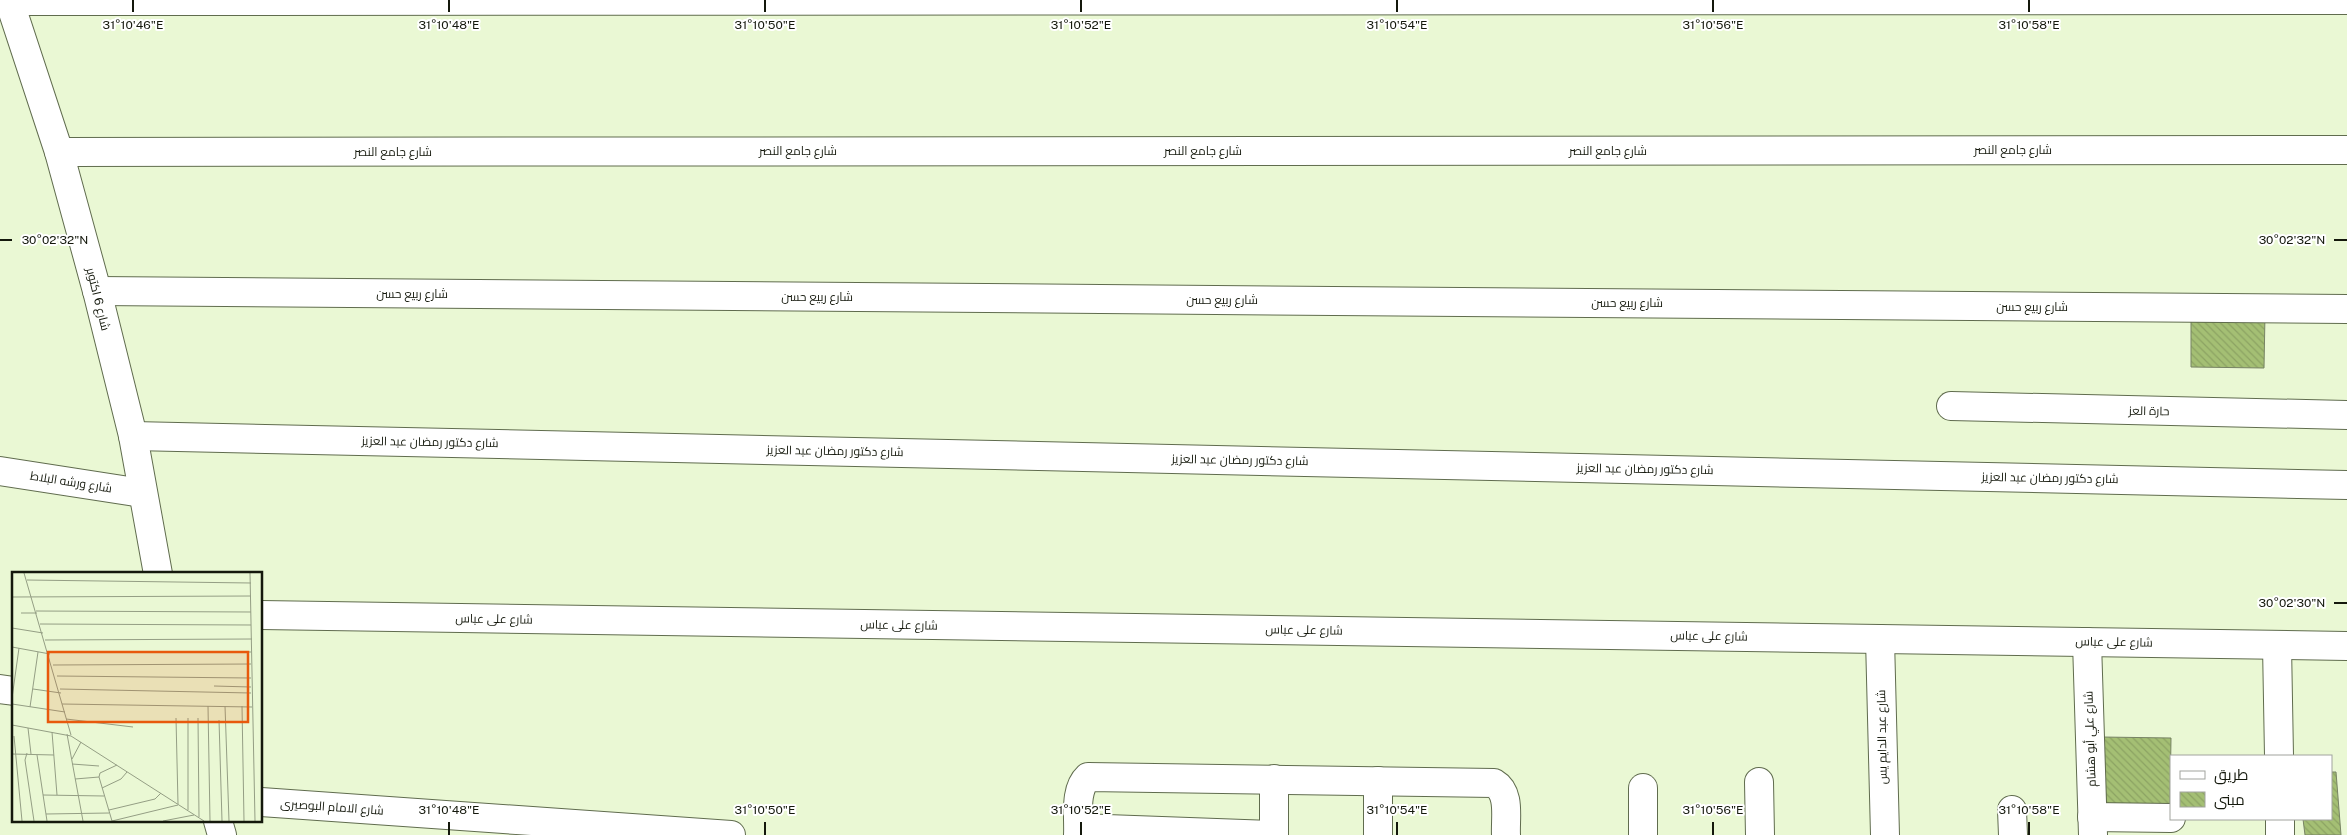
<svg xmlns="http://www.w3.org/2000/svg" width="2347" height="835" font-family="'Public Sans',Cairo,sans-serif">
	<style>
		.building { fill: url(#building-back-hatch); stroke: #778364 }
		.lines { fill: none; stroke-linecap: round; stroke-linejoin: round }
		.minor-casing { stroke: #606c4e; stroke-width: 30 }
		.minor { stroke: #fff; stroke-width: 28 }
		.ticks { fill: none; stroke: #14180c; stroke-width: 2 }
		.labels { text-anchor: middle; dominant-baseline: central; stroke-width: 4; stroke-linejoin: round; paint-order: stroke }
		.street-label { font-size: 12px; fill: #14180c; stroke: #fff }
		.inset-road { fill: none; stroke: #949e84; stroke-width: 1 }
		.view { fill: #e8590c; fill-opacity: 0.15; stroke: #e8590c; stroke-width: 2.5 }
		.inset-edge { fill: none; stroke: #14180c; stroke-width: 2.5 }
		.ticks-label { font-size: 12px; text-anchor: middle; fill: #14180c; stroke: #fff; stroke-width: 4; stroke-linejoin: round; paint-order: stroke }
	</style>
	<defs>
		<pattern id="building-back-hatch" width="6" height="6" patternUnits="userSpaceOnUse" patternTransform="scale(1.25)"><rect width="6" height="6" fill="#a4bf74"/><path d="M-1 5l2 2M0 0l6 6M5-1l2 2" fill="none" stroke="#8ca363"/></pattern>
	</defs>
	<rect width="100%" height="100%" fill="#eaf8d4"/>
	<g class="building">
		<polygon points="2191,313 2265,314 2264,368 2191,367"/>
		<polygon points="2102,737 2171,738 2170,805 2101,804"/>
		<polygon points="2331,772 2336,772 2341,835 2305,835 2303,819 2331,819"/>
	</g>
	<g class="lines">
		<g class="minor-casing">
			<g id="minor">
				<polyline points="9,0 59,152 97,291 133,436 158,574"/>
				<polyline points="9,1 2347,0"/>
				<polyline points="59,152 2347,150"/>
				<polyline points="97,291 2347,309"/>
				<polyline points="1951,406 2347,415"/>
				<polyline points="133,436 2347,485"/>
				<polyline points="0,471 142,493"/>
				<polyline points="261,615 2347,646"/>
				<polyline points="1880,639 1885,835"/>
				<polyline points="2087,642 2093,835"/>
				<polyline points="2277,645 2279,756"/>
				<polyline points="0,689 14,691"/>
				<polyline points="1274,779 1274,835"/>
				<polyline points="1378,781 1378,835"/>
				<polyline points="1759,782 1760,835"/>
				<polyline points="1643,788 1643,835"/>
				<polyline points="261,802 731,835"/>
				<polyline points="2012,810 2013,835"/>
				<polyline points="2092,817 2171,818"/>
				<polyline points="2280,819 2280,835"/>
				<polyline points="218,821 222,835"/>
				<polyline points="1079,828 1274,835"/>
				<path d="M1078 835C1079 817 1074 790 1088 777L1494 783C1511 793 1505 818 1506 835"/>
			</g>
		</g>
		<use href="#minor" class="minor"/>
	</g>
	<path class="ticks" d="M133 0V12M449 0V12M765 0V12M1081 0V12M1397 0V12M1713 0V12M2029 0V12M0 240H12M2334 240H2347M2334 603H2347M449 822V835M765 822V835M1081 822V835M1397 822V835M1713 822V835M2029 822V835"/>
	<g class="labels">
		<g class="street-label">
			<text x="2013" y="150">شارع جامع النصر</text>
			<text x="798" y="151">شارع جامع النصر</text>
			<text x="1203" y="151">شارع جامع النصر</text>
			<text x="1608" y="151">شارع جامع النصر</text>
			<text x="393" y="152">شارع جامع النصر</text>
			<text x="412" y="294">شارع ربيع حسن</text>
			<text x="817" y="297">شارع ربيع حسن</text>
			<text transform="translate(98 299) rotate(76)">شارع 6 اكتوبر</text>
			<text x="1222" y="300">شارع ربيع حسن</text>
			<text x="1627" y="303">شارع ربيع حسن</text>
			<text x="2032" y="307">شارع ربيع حسن</text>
			<text transform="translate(2149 411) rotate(1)">حارة العز</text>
			<text transform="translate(430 442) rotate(1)">شارع دكتور رمضان عبد العزيز</text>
			<text transform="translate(835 451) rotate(1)">شارع دكتور رمضان عبد العزيز</text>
			<text transform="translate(1240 460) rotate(1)">شارع دكتور رمضان عبد العزيز</text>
			<text transform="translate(1645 469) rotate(1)">شارع دكتور رمضان عبد العزيز</text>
			<text transform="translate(2050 478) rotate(1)">شارع دكتور رمضان عبد العزيز</text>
			<text transform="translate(71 482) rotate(9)">شارع ورشه البلاط</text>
			<text transform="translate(494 619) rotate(1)">شارع على عباس</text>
			<text transform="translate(899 625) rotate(1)">شارع على عباس</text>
			<text transform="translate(1304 630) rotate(1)">شارع على عباس</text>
			<text transform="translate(1709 636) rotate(1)">شارع على عباس</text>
			<text transform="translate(2114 642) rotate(1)">شارع على عباس</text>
			<text transform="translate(1882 737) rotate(-91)">شارع عبد الدايم يس</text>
			<text transform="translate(2090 739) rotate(-92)">شارع علي أبو هشام</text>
			<text transform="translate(332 807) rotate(4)">شارع الامام البوصيرى</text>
		</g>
	</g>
	<g transform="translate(12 572)">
		<rect width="250" height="250" fill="#eaf8d4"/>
		<path class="inset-road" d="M12 1 59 163M238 1 243 249M15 8 239 11M0 25 239 24M24 39 239 40M9 41H25M28 52 239 53M0 56 31 61M33 68 240 67M0 75 38 82M37 80H239M41 93 239 92M45 104 239 106M202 114 239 115M21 117 49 121M48 117 239 121M0 126 7 76M0 132 53 140M50 132 240 135M196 134 198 249M213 134 217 249M230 134 232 249M18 135 26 80M164 146 166 232M176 146V238M186 146 187 245M54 147 121 155M207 148 210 249M0 153 59 164 192 249M16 156 19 182M40 160 45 223M55 162 71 249M2 164 10 249M15 181 13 188 22 249M0 182 42 183M25 183 35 249M60 187 69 170M60 192 87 194M87 205 100 249M87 205 88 201 105 193M63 207 87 205M90 216 109 207 115 200M31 223 92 224M97 238 143 227 149 221M34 242 97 241M100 249 166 233M151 249 182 243"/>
		<path class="view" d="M36 80H236V150H36Z"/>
		<rect width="250" height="250" class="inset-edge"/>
	</g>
	<g class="ticks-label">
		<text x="133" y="29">31°10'46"E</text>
		<text x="449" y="29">31°10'48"E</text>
		<text x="765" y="29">31°10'50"E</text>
		<text x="1081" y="29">31°10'52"E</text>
		<text x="1397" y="29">31°10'54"E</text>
		<text x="1713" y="29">31°10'56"E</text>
		<text x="2029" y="29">31°10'58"E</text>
		<text x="55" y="244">30°02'32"N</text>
		<text x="2292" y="244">30°02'32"N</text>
		<text x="2292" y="607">30°02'30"N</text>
		<text x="449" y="814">31°10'48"E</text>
		<text x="765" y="814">31°10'50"E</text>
		<text x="1081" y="814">31°10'52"E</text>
		<text x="1397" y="814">31°10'54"E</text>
		<text x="1713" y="814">31°10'56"E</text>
		<text x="2029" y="814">31°10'58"E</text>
	</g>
	<rect x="2170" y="755" width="162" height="65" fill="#ffffff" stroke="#a1a39e"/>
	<rect x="2180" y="771" width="25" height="8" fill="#ffffff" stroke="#a1a39e"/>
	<text x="2214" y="780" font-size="15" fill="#14180c">طريق</text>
	<rect x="2180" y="792" width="25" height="15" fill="url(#building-back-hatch)" stroke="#a1a39e"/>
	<text x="2214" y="805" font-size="15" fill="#14180c">مبنى</text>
</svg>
